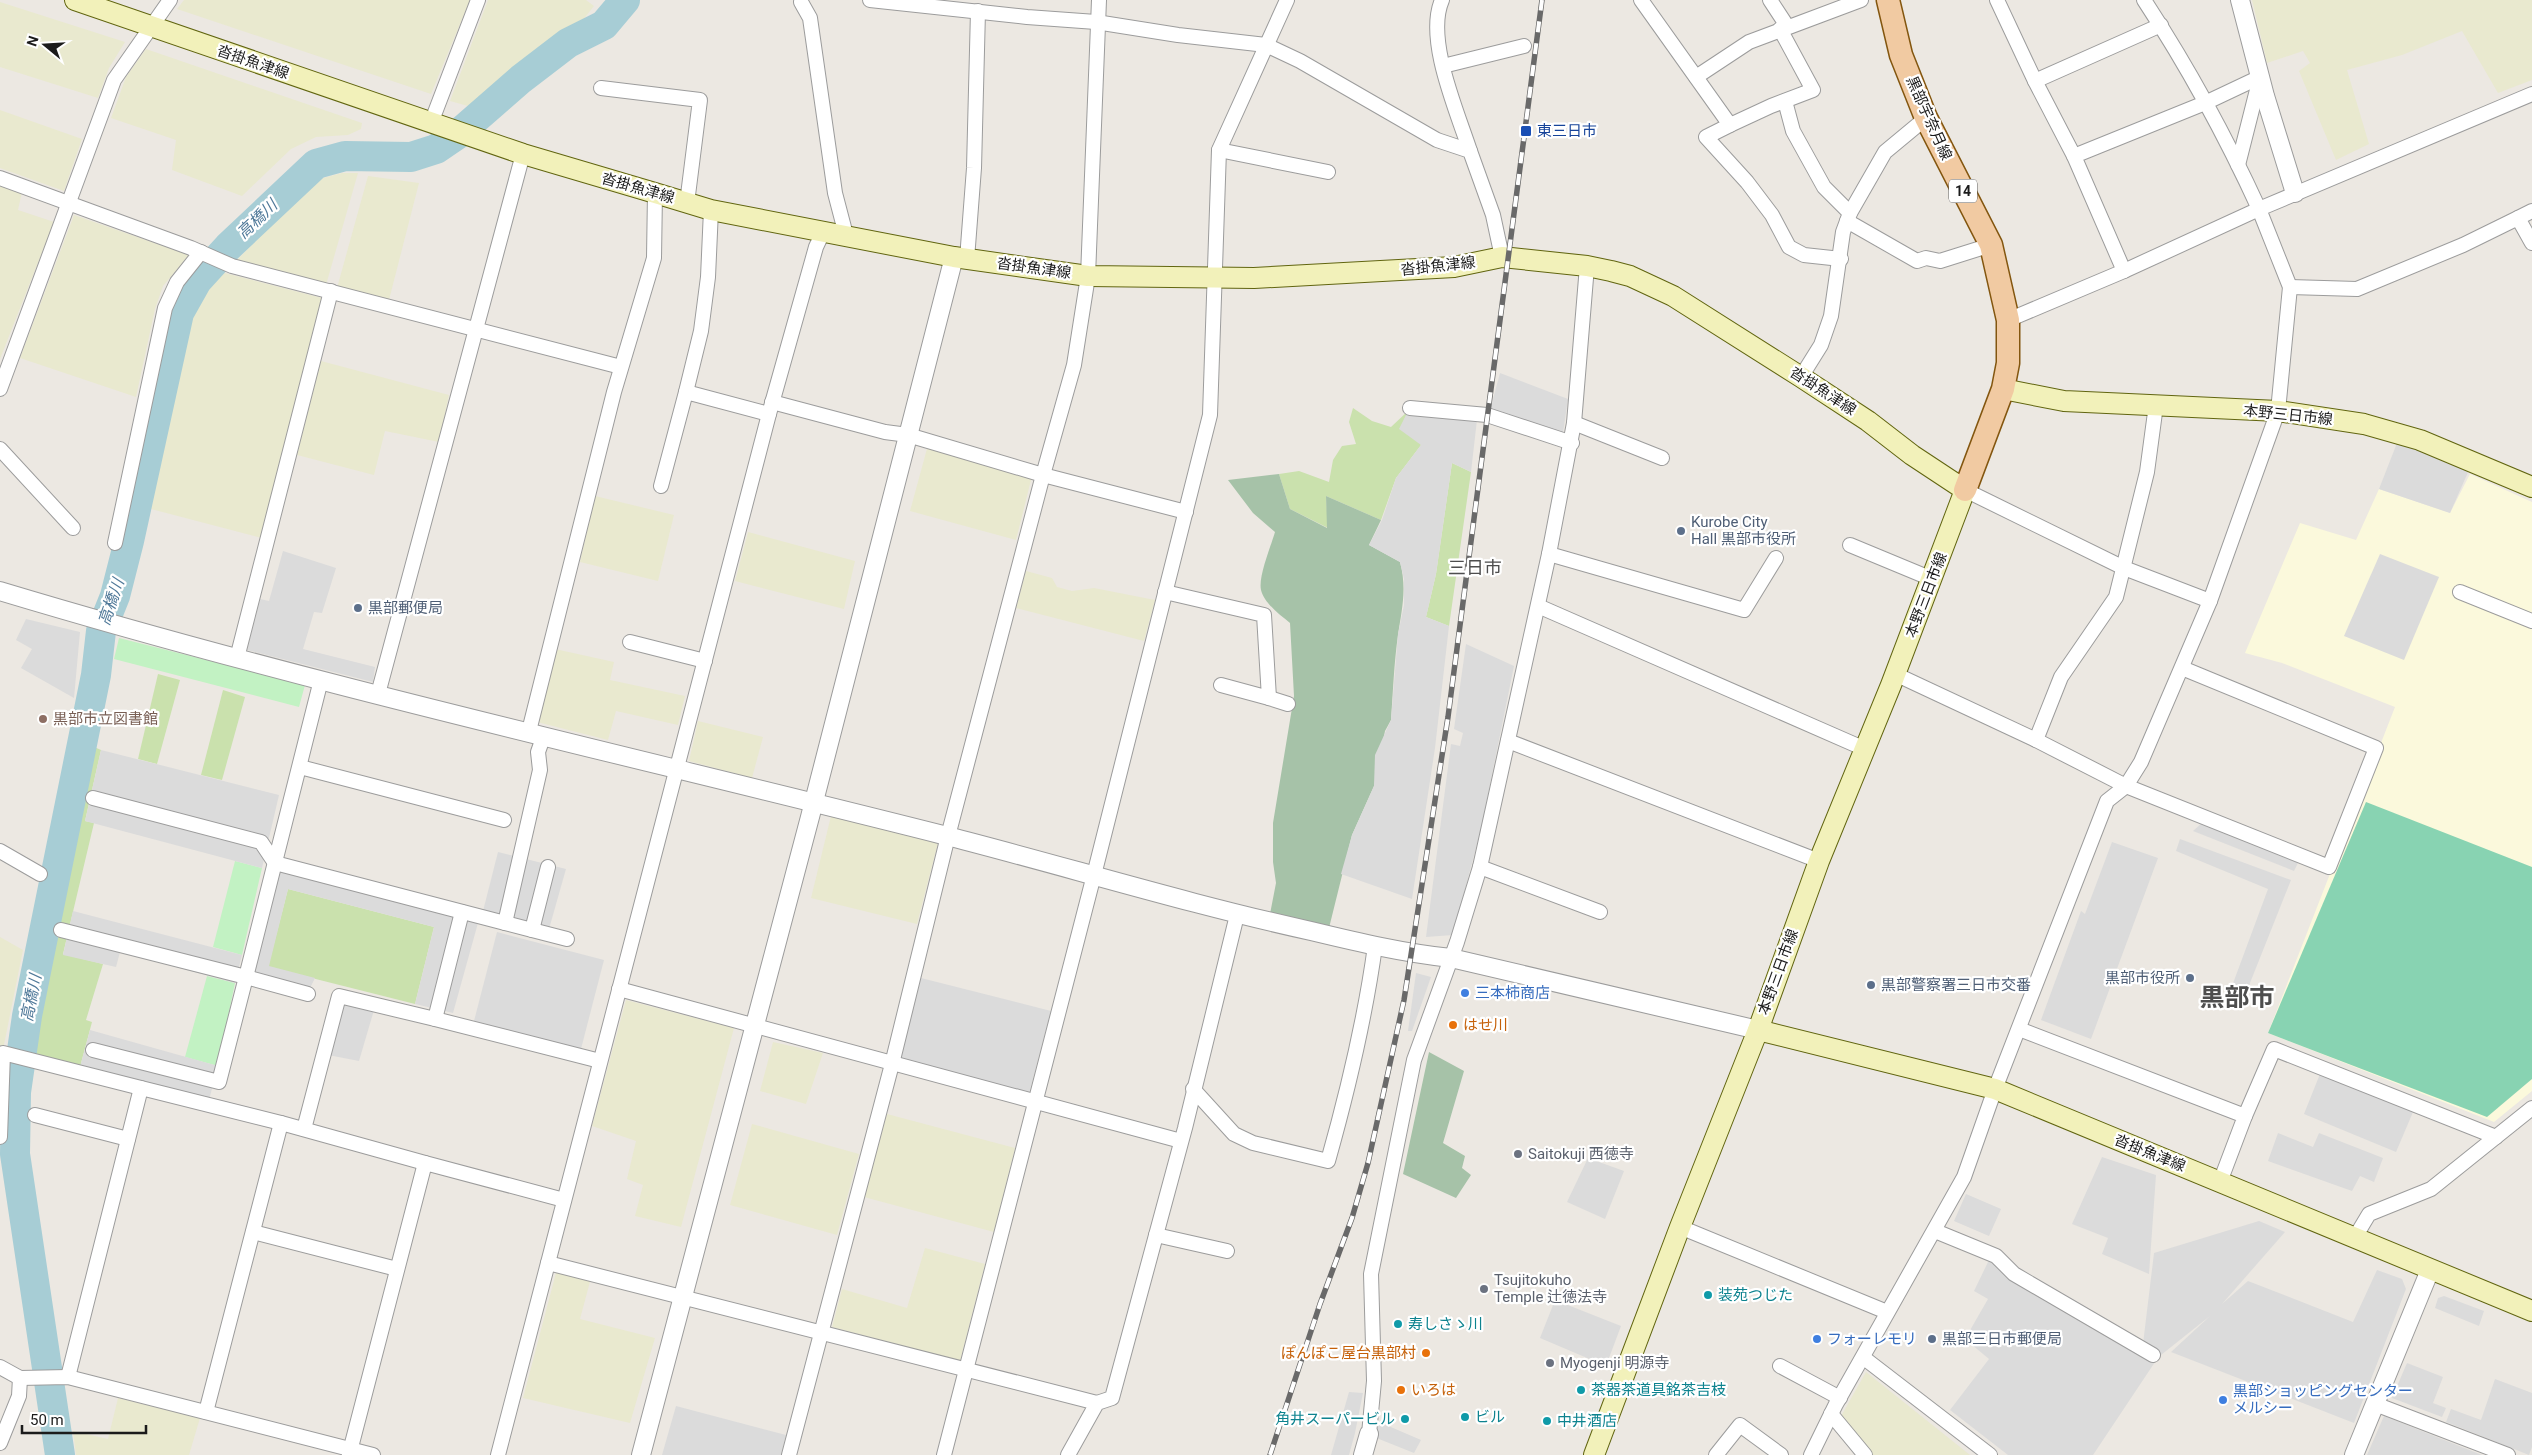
<svg xmlns="http://www.w3.org/2000/svg" width="2532" height="1455" font-family="Roboto,'Noto Sans JP',sans-serif">
	<style>
		.education { fill: #fbf9dc }
		.farmland { fill: #e9e9cf }
		.grass { fill: #cae1ad }
		.cemetery { fill: #a6c2a8 }
		.park { fill: #c2f2c3 }
		.pitch { fill: #88d3b2 }
		.parking { fill: #dbdbdb }
		.lines { fill: none; stroke-linecap: round; stroke-linejoin: round }
		.river { stroke: #a7cdd5; stroke-width: 30 }
		.minor-casing { stroke: #9c9c9c; stroke-width: 16 }
		.tertiary-casing { stroke: #9c9c9c; stroke-width: 20 }
		.secondary-casing { stroke: #616510; stroke-width: 22 }
		.primary-casing { stroke: #83560f; stroke-width: 25 }
		.minor { stroke: #fff; stroke-width: 14 }
		.tertiary { stroke: #fff; stroke-width: 18 }
		.secondary { stroke: #f2f1ba; stroke-width: 20 }
		.primary { stroke: #f1caa2; stroke-width: 22 }
		.rail-casing { stroke: #696969; stroke-width: 5.5 }
		.rail { stroke: #fff; stroke-width: 4; stroke-dasharray: 11; stroke-linecap: butt }
		.transit-dot { fill: #1a4fb4; stroke: #fff; stroke-width: 2 }
		.service-dot { fill: #5c6f8a; stroke: #fff; stroke-width: 2 }
		.education-dot { fill: #8d6e63; stroke: #fff; stroke-width: 2 }
		.shop-dot { fill: #3f7fe0; stroke: #fff; stroke-width: 2 }
		.food-dot { fill: #e8710a; stroke: #fff; stroke-width: 2 }
		.worship-dot { fill: #6b7280; stroke: #fff; stroke-width: 2 }
		.culture-dot { fill: #0f9aa8; stroke: #fff; stroke-width: 2 }
		.labels { text-anchor: middle; dominant-baseline: central; stroke-width: 4.5; stroke-linejoin: round; paint-order: stroke }
		.shield { fill: #fff; stroke: #5f5f5f; stroke-width: 1 }
		.shield-label { font-size: 14px; font-weight: bold; fill: #1b1b1b }
		.street-label { font-size: 15px; fill: #1b1b1b; stroke: #fff }
		.transit-label { font-size: 15px; fill: #164399; stroke: #fff; text-anchor: start }
		.service-label { font-size: 15px; fill: #4e5e75; stroke: #fff; text-anchor: start }
		.education-label { font-size: 15px; fill: #785e54; stroke: #fff; text-anchor: start }
		.shop-label { font-size: 15px; fill: #366cbe; stroke: #fff; text-anchor: start }
		.food-label { font-size: 15px; fill: #c56008; stroke: #fff; text-anchor: start }
		.worship-label { font-size: 15px; fill: #5b616d; stroke: #fff; text-anchor: start }
		.culture-label { font-size: 15px; fill: #0d838f; stroke: #fff; text-anchor: start }
		.water-label { font-size: 16px; font-style: italic; fill: #507999; stroke: #fff }
		.quarter-label { font-size: 18px; fill: #4e4e4e; stroke: #fff }
		.town-label { font-size: 25px; font-weight: bold; fill: #4e4e4e; stroke: #fff }
	</style>
	<rect width="100%" height="100%" fill="#ece8e2"/>
	<polygon class="education" points="2470,474 2532,502 2532,1091 2494,1122 2268,1033 2395,707 2282,663 2245,653 2300,523 2356,540 2379,489 2450,513"/>
	<g class="farmland">
		<polygon points="184,0 470,0 431,94 177,9"/>
		<polygon points="488,0 586,0 594,6 579,25 468,106 450,101"/>
		<polygon points="2252,0 2532,0 2532,80 2498,93 2462,31 2402,55 2347,70 2369,144 2336,160 2299,71 2310,63 2303,51 2267,63"/>
		<polygon points="0,2 125,42 109,68 98,98 0,67"/>
		<polygon points="146,49 362,123 361,129 348,135 316,137 291,149 242,196 172,170 176,140 111,118 126,77"/>
		<polygon points="0,110 82,139 64,191 0,168"/>
		<polygon points="342,173 358,173 326,285 237,260 306,189 323,178"/>
		<polygon points="368,176 419,183 389,300 337,288"/>
		<polygon points="0,184 22,192 18,210 54,222 0,359"/>
		<polygon points="74,215 189,255 163,286 155,309 136,397 20,358"/>
		<polygon points="221,272 322,298 262,538 151,509 190,316 209,283"/>
		<polygon points="321,361 449,395 439,442 385,431 374,475 297,455"/>
		<polygon points="928,445 1032,476 1016,540 910,511"/>
		<polygon points="595,496 674,515 658,581 580,562"/>
		<polygon points="748,532 855,561 844,609 735,581"/>
		<polygon points="1026,571 1052,578 1057,587 1072,591 1094,588 1155,600 1144,641 1016,608"/>
		<polygon points="555,649 614,662 610,680 685,696 678,725 616,711 608,740 537,722"/>
		<polygon points="698,721 763,737 752,778 689,761"/>
		<polygon points="831,816 938,843 917,924 811,898"/>
		<polygon points="0,937 23,950 4,1045 0,1046"/>
		<polygon points="626,1000 734,1028 681,1227 635,1216 643,1185 627,1179 636,1141 592,1126"/>
		<polygon points="773,1042 823,1053 806,1104 760,1091"/>
		<polygon points="887,1114 1015,1148 994,1232 864,1197"/>
		<polygon points="752,1124 859,1154 837,1235 730,1205"/>
		<polygon points="925,1248 985,1264 960,1361 832,1327 842,1289 907,1308"/>
		<polygon points="557,1269 591,1278 580,1319 655,1338 630,1423 523,1398"/>
		<polygon points="1866,1372 1970,1455 1870,1455 1840,1418"/>
		<polygon points="118,1398 200,1418 189,1455 76,1455 73,1431 108,1439"/>
	</g>
	<g class="grass">
		<polygon points="1353,408 1372,421 1391,427 1408,411 1421,445 1396,478 1381,520 1326,496 1328,528 1290,509 1279,474 1299,471 1329,482 1333,460 1342,446 1356,444 1349,422"/>
		<polygon points="1452,463 1471,472 1449,626 1426,617 1436,574"/>
		<polygon points="158,674 180,680 157,764 138,759"/>
		<polygon points="223,690 245,697 222,780 201,775"/>
		<polygon points="92,746 101,750 85,821 94,823 63,954 103,964 86,1020 92,1022 80,1067 32,1055"/>
		<polygon points="288,889 434,927 415,1004 268,967"/>
	</g>
	<g class="cemetery">
		<path d="M1279 474 1290 509 1327 528 1326 496 1381 520 1369 545 1400 562C1407 588 1402 609 1398 635 1394 663 1393 692 1391 720L1385 731 1374 786 1352 835 1329 928 1270 914 1276 883 1273 862V823L1294 696 1290 623C1280 615 1264 603 1261 590 1258 577 1271 546 1275 532L1253 513 1228 480Z"/>
		<polygon points="1429,1052 1464,1071 1443,1143 1465,1156 1462,1168 1471,1175 1456,1198 1403,1174"/>
	</g>
	<g class="park">
		<polygon points="119,638 305,685 299,707 114,659"/>
		<polygon points="235,861 262,868 242,955 213,947"/>
		<polygon points="207,976 235,983 218,1066 185,1057"/>
	</g>
	<polygon class="pitch" points="2366,802 2532,867 2532,1079 2487,1117 2268,1033"/>
	<g class="parking">
		<polygon points="1500,373 1568,399 1563,433 1490,410"/>
		<polygon points="1408,411 1478,411 1471,472 1452,463 1436,574 1426,617 1449,626 1435,748 1412,899 1341,874 1352,835 1374,786 1375,755 1391,720 1398,634 1404,605 1404,579 1400,562 1369,545 1382,520 1396,478 1421,445 1399,429"/>
		<polygon points="2397,443 2469,470 2450,513 2379,489"/>
		<polygon points="283,551 336,568 322,613 314,612 303,649 375,667 373,682 247,650 260,599 269,601"/>
		<polygon points="2380,554 2439,577 2404,660 2344,636"/>
		<polygon points="26,619 80,632 74,698 21,668 32,649 16,640"/>
		<polygon points="1466,644 1514,666 1481,829 1453,935 1426,937 1451,744 1460,746 1463,733 1454,729"/>
		<polygon points="101,750 279,795 262,868 85,821"/>
		<polygon points="2203,822 2299,861 2294,871 2193,831"/>
		<polygon points="2180,839 2291,880 2246,993 2232,986 2268,889 2176,851"/>
		<polygon points="2112,842 2158,858 2091,1039 2041,1020 2081,911 2085,914"/>
		<polygon points="498,852 566,869 549,929 483,911"/>
		<polygon points="280,872 478,923 453,1013 415,1004 434,927 288,889 269,966 315,978 309,990 252,974"/>
		<polygon points="73,911 242,955 235,983 120,952 116,967 63,955"/>
		<polygon points="497,932 604,960 581,1049 474,1021"/>
		<polygon points="1416,973 1431,977 1412,1031 1408,1031"/>
		<polygon points="921,978 1051,1011 1029,1094 900,1060"/>
		<polygon points="342,1001 374,1010 359,1061 328,1055"/>
		<polygon points="90,1030 218,1066 209,1100 80,1067"/>
		<polygon points="2320,1074 2413,1112 2396,1152 2304,1114"/>
		<polygon points="2278,1133 2313,1147 2319,1133 2383,1158 2374,1182 2360,1176 2352,1191 2268,1161"/>
		<polygon points="2102,1157 2156,1175 2149,1274 2102,1254 2108,1238 2072,1224"/>
		<polygon points="1588,1158 1624,1171 1605,1219 1567,1202"/>
		<polygon points="1966,1194 2001,1209 1989,1236 1954,1221"/>
		<polygon points="2259,1221 2285,1232 2222,1304 2248,1281 2353,1322 2377,1270 2402,1279 2406,1289 2354,1423 2171,1352 2210,1316 2161,1355 2143,1344 2154,1253"/>
		<polygon points="1989,1260 2010,1278 2155,1362 2093,1455 2008,1455 1950,1410 1989,1359 1965,1339 1988,1299 1974,1291"/>
		<polygon points="2444,1296 2484,1311 2479,1326 2435,1308 2438,1298"/>
		<polygon points="1555,1300 1621,1326 1606,1366 1540,1338"/>
		<polygon points="2407,1363 2443,1377 2433,1403 2446,1408 2442,1417 2392,1398"/>
		<polygon points="2495,1379 2532,1393 2532,1447 2529,1455 2446,1422 2451,1409 2481,1420"/>
		<polygon points="1349,1392 1363,1393 1355,1433 1349,1455 1331,1455"/>
		<polygon points="676,1406 786,1435 781,1455 662,1455"/>
		<polygon points="2384,1416 2482,1455 2367,1455"/>
		<polygon points="1379,1422 1421,1440 1414,1453 1374,1437"/>
	</g>
	<g class="lines">
		<polyline class="river" points="60,1455 15,1154 16,1092 27,1016 96,675 101,631 115,596 129,541 179,313 197,281 228,247 316,164 345,156 411,157 436,149 458,134 521,79 568,43 604,25 625,0"/>
		<g class="minor-casing">
			<g id="minor">
				<polyline points="870,0 1027,17 1096,22 1178,35 1266,45 1300,61 1437,140 1470,151 1493,215 1502,257"/>
				<path d="M1442 0C1425 39 1457 111 1470 151"/>
				<polyline points="1641,0 1730,125 1771,106 1813,90 1780,29"/>
				<polyline points="1770,0 1787,26"/>
				<polyline points="1997,0 2035,81 2161,25"/>
				<polyline points="801,2 810,18 835,193 846,235"/>
				<polyline points="1443,66 1524,46"/>
				<polyline points="1696,77 1749,42 1861,0"/>
				<polyline points="2035,81 2074,156"/>
				<polyline points="601,88 700,100 687,203"/>
				<polyline points="1785,101 1793,131 1824,187 1850,213"/>
				<polyline points="431,123 478,0"/>
				<polyline points="1730,125 1706,137 1747,182 1772,215 1789,247 1804,255 1841,259"/>
				<polyline points="1219,150 1328,172"/>
				<polyline points="2238,165 2260,78"/>
				<polyline points="0,178 191,248 232,266 621,367"/>
				<polyline points="2532,211 2518,218 2532,243"/>
				<polyline points="1847,221 1917,261 1926,258 1940,261 1991,245"/>
				<polyline points="967,259 974,168 978,11"/>
				<polyline points="2124,271 2074,156 2205,103 2260,77"/>
				<polyline points="2290,287 2357,289 2463,245 2518,218"/>
				<path d="M2008 320 2124 271 2259 209C2226 137 2188 67 2144 0"/>
				<polyline points="1801,377 1821,345 1831,316 1843,232 1850,213 1885,152 1926,118"/>
				<polyline points="0,389 114,80 170,0"/>
				<polyline points="686,392 701,331 708,277 711,210"/>
				<polyline points="772,402 885,432 908,435 1043,475 1186,512"/>
				<polyline points="1410,408 1487,415 1572,443"/>
				<polyline points="1574,423 1662,458"/>
				<polyline points="0,449 73,528"/>
				<polyline points="661,486 686,392 769,414"/>
				<polyline points="1965,490 2124,568 2210,601"/>
				<polyline points="115,543 165,308 177,282 201,252"/>
				<polyline points="1850,545 1932,579"/>
				<polyline points="1549,554 1744,610 1776,558"/>
				<polyline points="1165,592 1264,615 1269,698 1221,685"/>
				<polyline points="2460,592 2532,621"/>
				<polyline points="1538,606 1865,749"/>
				<polyline points="630,642 705,661"/>
				<polyline points="237,658 331,291"/>
				<polyline points="1895,674 2036,740 2126,786 2329,867 2376,748 2182,668"/>
				<polyline points="378,694 523,154"/>
				<polyline points="1269,698 1288,704"/>
				<polyline points="529,731 614,392 654,258 655,193"/>
				<polyline points="2036,740 2061,677 2116,597 2147,472 2156,405"/>
				<polyline points="1508,741 1819,861"/>
				<polyline points="300,767 504,820"/>
				<polyline points="93,798 261,842 275,863 505,923 540,770 538,752 544,735"/>
				<polyline points="0,851 40,874"/>
				<polyline points="1480,867 1600,912"/>
				<polyline points="505,923 532,930 548,867"/>
				<polyline points="61,930 246,977 321,680"/>
				<polyline points="532,930 567,939"/>
				<polyline points="619,989 1181,1141"/>
				<polyline points="435,1019 600,1061"/>
				<polyline points="2019,1029 2245,1116 2220,1182"/>
				<polyline points="93,1050 219,1082 246,977 308,994"/>
				<path d="M1193 1089 1234 1134 1253 1143 1328 1161C1348 1090 1365 1019 1375 946"/>
				<polyline points="35,1115 128,1139"/>
				<polyline points="2245,1116 2274,1049 2496,1137"/>
				<polyline points="304,1129 339,996 435,1019 462,912"/>
				<polyline points="0,1137 3,1053 141,1088"/>
				<polyline points="1680,1227 1887,1312"/>
				<polyline points="1935,1231 1996,1256 2014,1274 2153,1355"/>
				<polyline points="253,1232 397,1269"/>
				<polyline points="1156,1235 1227,1251"/>
				<polyline points="2354,1239 2369,1214 2431,1189 2532,1108"/>
				<polyline points="548,1263 1097,1403"/>
				<polyline points="1864,1358 1990,1455"/>
				<polyline points="1780,1366 1840,1398"/>
				<polyline points="0,1367 20,1378 68,1377 373,1455"/>
				<polyline points="68,1377 141,1088 281,1123"/>
				<polyline points="2375,1404 2508,1455"/>
				<polyline points="206,1412 281,1123 425,1163"/>
				<polyline points="1831,1414 1865,1455"/>
				<polyline points="1369,1434 1374,1381 1371,1274 1414,1060 1457,942 1480,867 1549,554 1574,423 1587,266"/>
				<polyline points="0,1443 19,1396 20,1378"/>
				<polyline points="349,1455 425,1163 564,1200"/>
				<polyline points="498,1455 769,414 816,247 823,232"/>
				<polyline points="789,1455 892,1064 948,836 1043,475 1074,365 1088,276 1099,0"/>
				<polyline points="944,1455 1094,875 1210,415 1219,150 1287,0"/>
				<polyline points="1068,1455 1097,1403 1112,1398 1185,1128 1237,915"/>
				<polyline points="1716,1455 1740,1425 1781,1455"/>
				<polyline points="1811,1455 1836,1404 1964,1177 1995,1089 2107,801 2126,786 2141,762 2210,601 2278,411 2290,287 2259,209 2532,94"/>
			</g>
		</g>
		<g class="tertiary-casing">
			<g id="tertiary">
				<polyline points="2240,0 2265,96 2295,193"/>
				<path d="M0 591C312 685 631 756 947 836 1068 867 1188 904 1311 931 1357 942 1403 953 1451 958L1758 1030"/>
				<polyline points="641,1455 810,817 954,257"/>
				<polyline points="1363,1455 1369,1434"/>
				<polyline points="2354,1455 2430,1270"/>
			</g>
		</g>
		<g class="secondary-casing">
			<g id="secondary">
				<polyline points="75,0 523,154 655,193 711,210 954,257 1088,276 1254,278 1454,267 1502,257 1587,266 1611,271 1630,276 1673,296 1801,377 1868,421 1912,455 1965,490 1891,685 1819,861 1758,1030 1680,1227 1594,1455"/>
				<polyline points="2003,389 2064,401 2278,411 2364,424 2420,440 2532,487"/>
				<polyline points="1758,1030 1995,1089 2532,1311"/>
			</g>
		</g>
		<g class="primary-casing">
			<polyline id="primary" points="1888,0 1901,55 1926,118 1991,245 2008,320 2008,363 2003,389 1965,490"/>
		</g>
		<use href="#minor" class="minor"/>
		<use href="#tertiary" class="tertiary"/>
		<use href="#secondary" class="secondary"/>
		<use href="#primary" class="primary"/>
		<g class="rail-casing">
			<polyline id="rail" points="1270,1455 1320,1304 1352,1218 1368,1163 1404,1000 1448,717 1542,0"/>
		</g>
		<use href="#rail" class="rail"/>
	</g>
	<rect class="transit-dot" x="1520" y="125" width="12" height="12" rx="2.5"/>
	<g class="service-dot">
		<circle cx="1681" cy="531" r="5"/>
		<circle cx="358" cy="608" r="5"/>
		<circle cx="2190" cy="978" r="5"/>
		<circle cx="1871" cy="985" r="5"/>
		<circle cx="1932" cy="1339" r="5"/>
	</g>
	<circle class="education-dot" cx="43" cy="719" r="5"/>
	<g class="shop-dot">
		<circle cx="1465" cy="993" r="5"/>
		<circle cx="1817" cy="1339" r="5"/>
		<circle cx="2223" cy="1400" r="5"/>
	</g>
	<g class="food-dot">
		<circle cx="1453" cy="1025" r="5"/>
		<circle cx="1426" cy="1353" r="5"/>
		<circle cx="1401" cy="1390" r="5"/>
	</g>
	<g class="worship-dot">
		<circle cx="1518" cy="1154" r="5"/>
		<circle cx="1484" cy="1289" r="5"/>
		<circle cx="1550" cy="1363" r="5"/>
	</g>
	<g class="culture-dot">
		<circle cx="1708" cy="1295" r="5"/>
		<circle cx="1398" cy="1324" r="5"/>
		<circle cx="1581" cy="1390" r="5"/>
		<circle cx="1465" cy="1417" r="5"/>
		<circle cx="1405" cy="1419" r="5"/>
		<circle cx="1547" cy="1421" r="5"/>
	</g>
	<g class="labels">
		<rect class="shield" x="1949" y="179.5" width="28" height="23" rx="4"/>
		<g class="shield-label">
			<text x="1963" y="191">14</text>
		</g>
		<g class="street-label">
			<text transform="translate(253 62) rotate(19)">沓掛魚津線</text>
			<text transform="translate(1929 118) rotate(66)">黒部宇奈月線</text>
			<text transform="translate(638 188) rotate(16)">沓掛魚津線</text>
			<text transform="translate(1438 266) rotate(-6)">沓掛魚津線</text>
			<text transform="translate(1034 268) rotate(8)">沓掛魚津線</text>
			<text transform="translate(1823 391) rotate(33)">沓掛魚津線</text>
			<text transform="translate(2288 415) rotate(6)">本野三日市線</text>
			<text transform="translate(1926 595) rotate(-69)">本野三日市線</text>
			<text transform="translate(1778 972) rotate(-70)">本野三日市線</text>
			<text transform="translate(2150 1153) rotate(22)">沓掛魚津線</text>
		</g>
		<g class="transit-label">
			<text x="1537" y="131">東三日市</text>
		</g>
		<g class="service-label">
			<text x="1691" y="522">Kurobe City<tspan x="1691" dy="17">Hall 黒部市役所</tspan></text>
			<text x="368" y="608">黒部郵便局</text>
			<text x="2180" y="978" text-anchor="end">黒部市役所</text>
			<text x="1881" y="985">黒部警察署三日市交番</text>
			<text x="1942" y="1339">黒部三日市郵便局</text>
		</g>
		<g class="education-label">
			<text x="53" y="719">黒部市立図書館</text>
		</g>
		<g class="shop-label">
			<text x="1475" y="993">三本柿商店</text>
			<text x="1827" y="1339">フォーレモリ</text>
			<text x="2233" y="1391">黒部ショッピングセンター<tspan x="2233" dy="17">メルシー</tspan></text>
		</g>
		<g class="food-label">
			<text x="1463" y="1025">はせ川</text>
			<text x="1416" y="1353" text-anchor="end">ぽんぽこ屋台黒部村</text>
			<text x="1411" y="1390">いろは</text>
		</g>
		<g class="worship-label">
			<text x="1528" y="1154">Saitokuji 西徳寺</text>
			<text x="1494" y="1280">Tsujitokuho<tspan x="1494" dy="17">Temple 辻徳法寺</tspan></text>
			<text x="1560" y="1363">Myogenji 明源寺</text>
		</g>
		<g class="culture-label">
			<text x="1718" y="1295">装苑つじた</text>
			<text x="1408" y="1324">寿しさゝ川</text>
			<text x="1591" y="1390">茶器茶道具銘茶吉枝</text>
			<text x="1475" y="1417">ビル</text>
			<text x="1395" y="1419" text-anchor="end">角井スーパービル</text>
			<text x="1557" y="1421">中井酒店</text>
		</g>
		<g class="water-label">
			<text transform="translate(257 219) rotate(-43)">高橋川</text>
			<text transform="translate(111 602) rotate(-71)">高橋川</text>
			<text transform="translate(31 998) rotate(-79)">高橋川</text>
		</g>
		<g class="quarter-label">
			<text x="1475" y="567">三日市</text>
		</g>
		<g class="town-label">
			<text x="2237" y="997">黒部市</text>
		</g>
	</g>
	<g transform="translate(45 45) rotate(288)" stroke="#ffffff" stroke-width="4" paint-order="stroke">
	<path d="M0-4L9 19L0 12L-9 19Z" fill="#1b1b1b"/>
	<text y="-8" font-size="14" font-weight="bold" text-anchor="middle" fill="#1b1b1b">N</text>
	</g>
	<path d="M22 1425v8h124v-8" fill="none" stroke="#1b1b1b" stroke-width="2.5"/>
	<text x="30" y="1425" font-size="15" fill="#1b1b1b" stroke="#ffffff" stroke-width="4" paint-order="stroke">50 m</text>
</svg>
